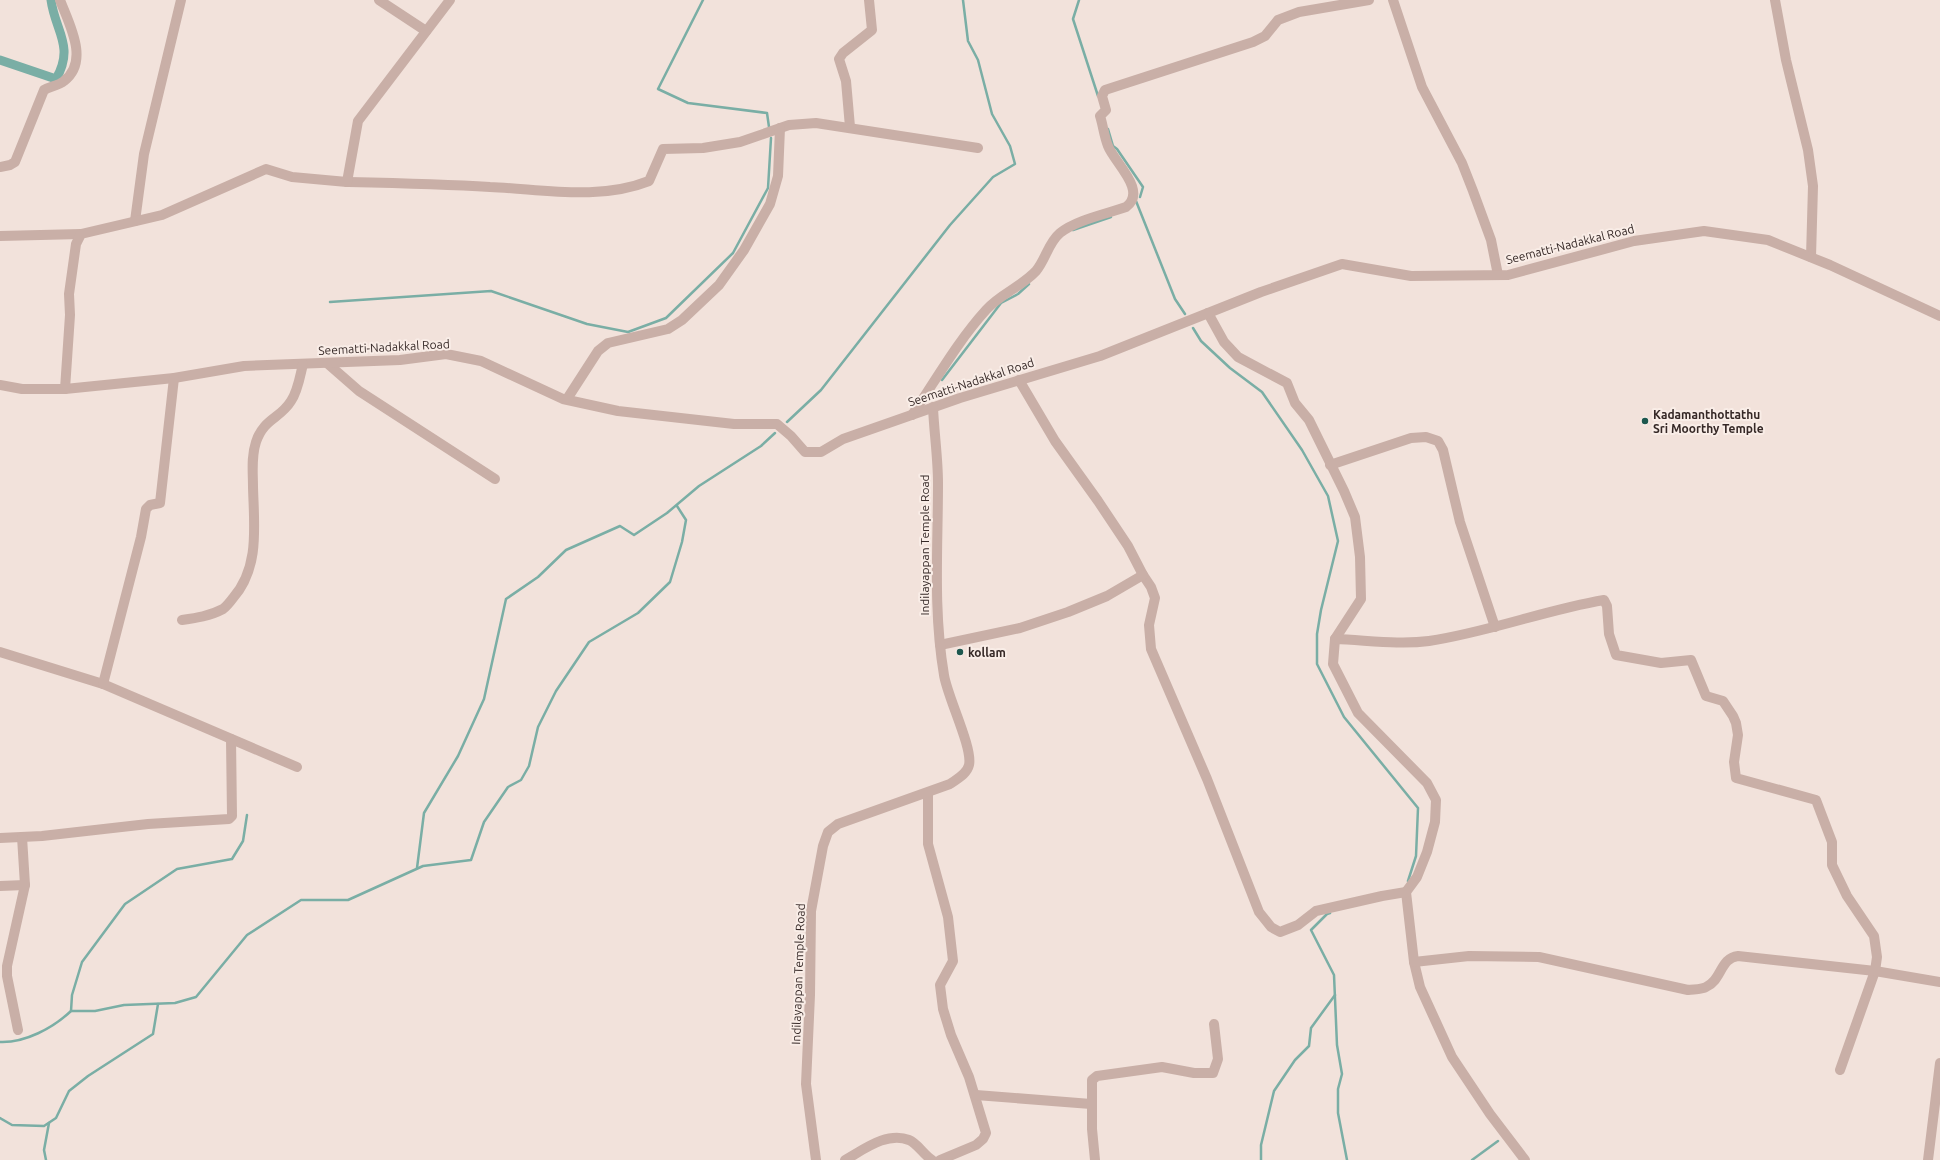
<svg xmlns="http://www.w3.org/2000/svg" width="1940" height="1160" font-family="Ubuntu,sans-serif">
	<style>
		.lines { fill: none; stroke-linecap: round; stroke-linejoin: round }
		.stream { stroke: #7aaea5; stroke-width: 2.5 }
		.canal { stroke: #7aaea5; stroke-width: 9 }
		.minor { stroke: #c9afa7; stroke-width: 10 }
		.poi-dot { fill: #1d574e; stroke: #f9ede7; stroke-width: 1.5 }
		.labels { text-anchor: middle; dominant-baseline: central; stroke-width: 4; stroke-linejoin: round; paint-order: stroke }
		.street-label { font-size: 12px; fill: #362927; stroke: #f9ede7 }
		.poi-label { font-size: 12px; font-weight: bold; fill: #362927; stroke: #f9ede7; text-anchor: start }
	</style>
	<rect width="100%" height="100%" fill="#f2e2db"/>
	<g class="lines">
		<g class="stream">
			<polyline points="703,0 658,89 688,103 767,113 769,127"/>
			<polyline points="1079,0 1073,19 1098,96"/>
			<polyline points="1108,129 1113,146 1117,149 1143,187 1140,197"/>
			<polyline points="1136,201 1175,299 1185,314"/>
			<polyline points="1073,230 1111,217"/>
			<polyline points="330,302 491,291 587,324 628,332 666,318 733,253 768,188 771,138"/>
			<polyline points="1193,328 1201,341 1230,368 1262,392 1302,450 1328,496 1338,541 1321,610 1317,634 1317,664 1344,717 1418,808 1416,856 1408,881"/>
			<polyline points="942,380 1001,303 1018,294 1029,284"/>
			<polyline points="787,422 821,390 950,225 993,177 1015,164 1010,146 992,114 978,60 968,41 963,0"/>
			<polyline points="417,868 424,813 458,756 484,699 506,599 538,577 566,550 620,526 634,535 667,513 699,486 761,446 775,433"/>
			<polyline points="1330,913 1327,914 1311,930 1334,975 1337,1045 1342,1074 1338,1089 1338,1113 1347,1160"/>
			<polyline points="71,1011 72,995 82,962 125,904 177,869 232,859 243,841 247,815"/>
			<path d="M0 1042C25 1043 53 1028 71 1011H95L124 1005 175 1003 196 997 247 935 301 900H348L423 866 471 860 484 822 508 787 521 780 529 766 538 727 556 691 589 642 638 613 670 582 682 542 686 520 677 506"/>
			<polyline points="0,1118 12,1125 44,1126 56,1118 69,1091 88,1076 153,1034 158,1004"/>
			<polyline points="46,1160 44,1150 49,1123"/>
			<polyline points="1261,1160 1261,1145 1274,1091 1295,1060 1309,1046 1311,1028 1335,995"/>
			<polyline points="1472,1160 1498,1141"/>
		</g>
		<path class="canal" d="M0 60 56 79C75 46 55 31 51 0"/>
		<g class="minor">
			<polyline points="379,0 426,31"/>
			<polyline points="1393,0 1422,87 1462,163 1473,191 1491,240 1498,275"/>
			<polyline points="1775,0 1786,60 1808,150 1813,186 1811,257"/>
			<polyline points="850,127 846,81 839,59 843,53 872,30 869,0"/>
			<path d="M0 167 10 165 15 162 44 90C50 86 58 86 64 81 90 61 69 24 60 0"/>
			<path d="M347 182C394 183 442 184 490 187 542 189 599 201 649 181L663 149 703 148 740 142 789 125 816 123 978 148"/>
			<polyline points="135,221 144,154 181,0"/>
			<polyline points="0,236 81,234"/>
			<polyline points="1208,313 1224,342 1238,357 1287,383 1295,403 1309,420 1344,491 1355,517 1360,557 1361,599 1335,639 1333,664 1358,713 1427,783 1436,800 1435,822 1427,852 1417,877 1406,892 1414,962 1420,987 1452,1057 1490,1114 1525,1160"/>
			<polyline points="327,363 359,391 495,479"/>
			<polyline points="1019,380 1055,441 1098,501 1128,546 1143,575 1151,587 1155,598 1149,625 1151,649 1207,779 1259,912 1271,927 1280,932 1298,925 1316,911 1382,896 1406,892"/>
			<polyline points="0,385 22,389 65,389 174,378 244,366 400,360 446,354 481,361 563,399 618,411 734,424 777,424 791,436 805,452 821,452 843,439 960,398 1100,356 1261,292 1342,264 1411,276 1508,275 1634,241 1704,231 1768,240 1830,265 1940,316"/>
			<polyline points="65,389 70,315 69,294 76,244 81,234 162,215 266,169 292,177 347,182 358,121 450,0"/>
			<polyline points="567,399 598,351 608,343 668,329 682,320 719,285 744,250 770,204 778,176 780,128"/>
			<path d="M912 415C936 380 957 342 986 310 1000 294 1021 287 1036 271 1046 259 1048 243 1060 233 1076 220 1106 214 1126 207 1148 191 1114 162 1108 146 1104 136 1103 125 1100 116L1106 110 1102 96 1105 90 1253 42 1265 36 1278 20 1299 12 1369 0"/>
			<polyline points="1330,465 1411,438 1426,437 1438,441 1443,450 1460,522 1495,627"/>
			<path d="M182 620C196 618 210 616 223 609 227 606 230 602 233 598 260 567 254 526 253 487 253 472 251 457 256 442 264 418 280 419 291 401 298 391 300 376 303 364"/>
			<path d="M1335 639C1366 640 1399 645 1429 641 1489 632 1545 610 1604 600L1607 606 1609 634 1616 655 1661 663 1691 660 1706 696 1723 701 1733 716 1736 723 1738 735 1734 762 1736 778 1816 800 1832 842V865L1847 896 1874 936 1877 957 1875 971 1840 1070"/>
			<polyline points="940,645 1020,628 1068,612 1107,596 1143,575"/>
			<polyline points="0,652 103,684 141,537 146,509 150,505 160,503 174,378"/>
			<polyline points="103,684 297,767"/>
			<polyline points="928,793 928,844 948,917 953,961 940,985 943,1009 951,1035 969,1077 986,1133 983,1139 976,1145 940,1160"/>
			<polyline points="0,838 42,836 148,824 229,819 232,816 231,739"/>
			<polyline points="0,886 25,885"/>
			<path d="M1414 962 1469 956 1539 957 1688 990C1693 989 1701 990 1706 987 1722 980 1720 958 1738 956L1875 971 1940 982"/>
			<polyline points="18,1030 7,976 7,966 25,885 22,837"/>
			<polyline points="976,1095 1091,1104"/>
			<path d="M816 1160 806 1084 810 995 811 911 823 846 828 832 838 824 950 784C957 779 967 774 969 765 973 748 947 696 944 675 933 610 938 548 938 483 938 458 934 432 933 407"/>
			<path d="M845 1160C863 1150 887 1131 909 1140 917 1143 924 1155 932 1160"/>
			<polyline points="1095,1160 1092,1129 1092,1080 1097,1076 1162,1067 1194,1073 1213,1073 1218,1059 1214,1024"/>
			<polyline points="1928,1160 1940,1063"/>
		</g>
	</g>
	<g class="poi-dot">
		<circle cx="1645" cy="421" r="4"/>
		<circle cx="960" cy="652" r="4"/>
	</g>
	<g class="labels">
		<g class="street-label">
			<text transform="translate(1570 244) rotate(-14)">Seematti-Nadakkal Road</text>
			<text transform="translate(384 347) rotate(-3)">Seematti-Nadakkal Road</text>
			<text transform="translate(971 382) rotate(-18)">Seematti-Nadakkal Road</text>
			<text transform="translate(924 545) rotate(-90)">Indilayappan Temple Road</text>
			<text transform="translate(798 974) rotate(-88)">Indilayappan Temple Road</text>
		</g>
		<g class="poi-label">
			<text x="1653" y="414">Kadamanthottathu<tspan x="1653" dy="14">Sri Moorthy Temple</tspan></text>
			<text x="968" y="652">kollam</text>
		</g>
	</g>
</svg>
